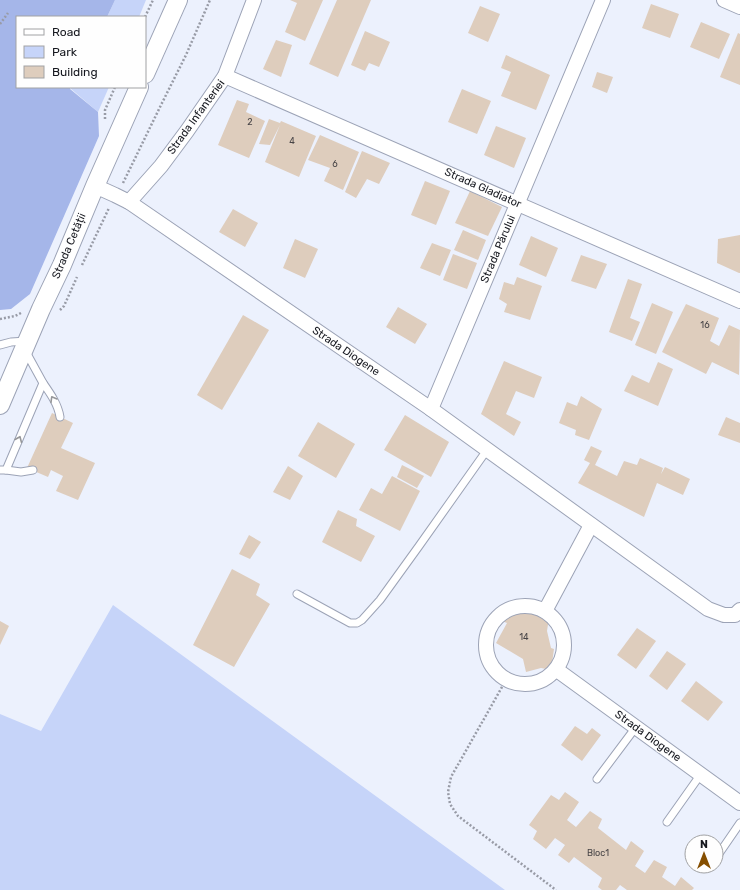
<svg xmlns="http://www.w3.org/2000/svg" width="740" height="890" font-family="Rubik,sans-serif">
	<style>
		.green { fill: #c6d4f9 }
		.forest { fill: #a5b6e9 }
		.building { fill: #decdbd }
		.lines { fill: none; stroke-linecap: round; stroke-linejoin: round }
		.service-casing { stroke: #9ca3b6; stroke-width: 9 }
		.minor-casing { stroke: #9ca3b6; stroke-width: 16 }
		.tertiary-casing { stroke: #9ca3b6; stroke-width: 20 }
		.path { stroke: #989ba6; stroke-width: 2.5; stroke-dasharray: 2 2; stroke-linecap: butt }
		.service { stroke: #fff; stroke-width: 7 }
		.minor { stroke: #fff; stroke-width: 14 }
		.tertiary { stroke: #fff; stroke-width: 18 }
		.oneway { stroke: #96979a }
		.labels { text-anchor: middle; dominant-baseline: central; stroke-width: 3; stroke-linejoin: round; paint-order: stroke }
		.number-label { font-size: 9px; fill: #474446 }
		.street-label { font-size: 11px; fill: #15171e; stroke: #fefefe }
	</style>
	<rect width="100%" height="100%" fill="#ecf1fd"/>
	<g class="green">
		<polygon points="115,0 146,0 139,17 107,17"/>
		<polygon points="70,87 109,87 98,112 70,88"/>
		<polygon points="113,605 505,890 0,890 0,714 41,731"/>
	</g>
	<polygon class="forest" points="0,0 115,0 107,17 17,17 17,87 70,87 70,89 98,112 99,136 30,294 11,309 0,310"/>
	<g class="building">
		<polygon points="290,0 323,0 305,41 285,32 297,3"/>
		<polygon points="337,0 371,0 338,77 309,64"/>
		<polygon points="651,4 679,14 670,38 642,28"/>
		<polygon points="480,6 500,14 488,42 468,33"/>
		<polygon points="701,22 730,34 719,59 690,47"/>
		<polygon points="365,31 390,42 379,67 369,63 365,71 351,65"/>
		<polygon points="738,33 740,34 740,85 720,77"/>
		<polygon points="276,40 292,45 281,77 263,69"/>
		<polygon points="506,55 550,75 536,110 501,96 511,72 501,68"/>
		<polygon points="597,72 613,77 607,93 592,87"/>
		<polygon points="462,89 491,101 477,134 448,122"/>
		<polygon points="237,100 249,104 246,112 265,121 249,158 218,145"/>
		<polygon points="269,119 280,123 281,121 316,136 299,177 265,162 280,125 270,145 259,144"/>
		<polygon points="496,126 526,138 514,168 484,155"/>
		<polygon points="320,135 359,152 343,190 324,181 330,168 308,160"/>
		<polygon points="362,151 390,163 379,184 367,179 356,198 345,192"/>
		<polygon points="425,181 450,191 436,225 411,215"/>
		<polygon points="470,191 502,207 488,236 455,223"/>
		<polygon points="233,209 258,223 245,247 219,232"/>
		<polygon points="463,230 486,240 478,260 454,250"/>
		<polygon points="740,235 740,273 739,273 717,263 718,239"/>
		<polygon points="531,236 558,248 546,277 519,265"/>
		<polygon points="295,239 318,249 305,278 283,268"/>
		<polygon points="432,243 451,250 440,276 420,268"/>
		<polygon points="453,254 477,263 467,289 443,280"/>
		<polygon points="581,255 607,264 596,289 571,281"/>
		<polygon points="517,277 542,286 530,320 504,312 507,304 499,299 504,282 514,285"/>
		<polygon points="628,279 642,284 630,318 640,322 632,341 609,332"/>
		<polygon points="652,303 673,312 656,354 635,345"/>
		<polygon points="686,304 719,318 710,341 719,346 729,325 740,330 739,375 712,362 706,374 662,352"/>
		<polygon points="398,307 427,324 415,344 386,327"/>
		<polygon points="243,315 269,330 222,410 197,395"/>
		<polygon points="504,361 542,377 534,398 516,391 506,414 521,422 514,436 481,414"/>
		<polygon points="658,362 673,369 658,406 624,391 632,375 649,383"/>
		<polygon points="581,396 602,409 589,440 575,435 576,430 559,423 567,402 577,406"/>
		<polygon points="52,413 73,423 61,448 95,463 78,500 56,491 63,476 51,470 48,477 27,468"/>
		<polygon points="405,415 449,442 431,477 384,450"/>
		<polygon points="726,417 740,423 740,443 718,435"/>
		<polygon points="318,422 355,444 336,478 298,456"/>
		<polygon points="591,446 602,451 595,465 617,476 624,461 637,465 640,458 663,468 661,474 665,467 690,479 683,495 657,483 644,517 578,483 590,463 584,460"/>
		<polygon points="402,465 424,476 417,488 397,477"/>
		<polygon points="288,466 303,476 290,500 273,492"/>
		<polygon points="392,476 420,491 400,531 359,510 371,488 382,494"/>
		<polygon points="338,510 357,519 356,526 375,536 361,562 322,542"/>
		<polygon points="249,535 261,542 250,559 239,554"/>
		<polygon points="232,569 260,584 256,595 270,604 234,667 193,645"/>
		<polygon points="518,611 543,614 549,618 547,631 551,648 554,649 551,670 541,668 526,672 523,659 496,643 507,623 502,621 513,612"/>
		<polygon points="0,621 9,626 0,645"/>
		<polygon points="637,628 656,641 636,669 617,655"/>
		<polygon points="667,651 686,664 667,690 649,676"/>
		<polygon points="696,681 723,702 708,721 681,701"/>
		<polygon points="575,726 587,734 592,728 601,735 582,761 561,745"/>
		<polygon points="565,792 579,802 567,820 576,827 590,811 602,819 598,828 626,850 631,841 644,851 635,866 645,873 654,860 667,867 662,877 675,886 681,877 694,888 692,890 627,890 620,885 616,890 602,890 598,887 602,878 574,857 569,863 558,855 565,845 555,838 546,849 533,839 537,831 529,825 551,795 559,800"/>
	</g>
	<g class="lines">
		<g class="service-casing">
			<g id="service">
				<polyline points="0,345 11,342 27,341"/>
				<path d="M43 383C50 393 58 404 60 417"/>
				<polyline points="0,470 6,470 43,383 26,352"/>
				<polyline points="6,470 21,472 33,470"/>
				<polyline points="297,594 350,623 357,623 362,620 380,600 419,546 487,450"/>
				<polyline points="597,779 636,727"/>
				<polyline points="667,822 701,774"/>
				<polyline points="716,858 740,823"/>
			</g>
		</g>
		<g class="minor-casing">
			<g id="minor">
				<polyline points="724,0 740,7"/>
				<polyline points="225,76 740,301"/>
				<polyline points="95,186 115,195 129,202 431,409 708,609 724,615 735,615 740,610"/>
				<polyline points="129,202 161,166 187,131 225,76 254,0"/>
				<polyline points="431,409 603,0"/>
				<circle cx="525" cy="645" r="39"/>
				<polyline points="545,611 591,525"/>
				<polyline points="557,670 740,803"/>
			</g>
		</g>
		<g class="tertiary-casing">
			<g id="tertiary">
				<polyline points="145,74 178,0"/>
				<polyline points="0,405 41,309 62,265 95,186 139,87"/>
			</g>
		</g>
		<g class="path">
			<polyline points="145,17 153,0"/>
			<polyline points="0,24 8,13"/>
			<polyline points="105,119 105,110 115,87"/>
			<polyline points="123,183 161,105 186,55 210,0"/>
			<polyline points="82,265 109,208"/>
			<polyline points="60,310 64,306 77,277"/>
			<polyline points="0,319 15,316 21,313"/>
			<polyline points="506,680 451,777 448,792 450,804 458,816 556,890"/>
		</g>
		<use href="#service" class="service"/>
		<use href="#minor" class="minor"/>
		<use href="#tertiary" class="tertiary"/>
	</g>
	<defs><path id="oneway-chevron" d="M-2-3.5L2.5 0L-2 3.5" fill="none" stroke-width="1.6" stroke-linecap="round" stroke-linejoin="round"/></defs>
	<g class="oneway">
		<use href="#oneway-chevron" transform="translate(53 399) rotate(-120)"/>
		<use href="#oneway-chevron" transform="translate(19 439) rotate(-67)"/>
	</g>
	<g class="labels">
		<g class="number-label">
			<text x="250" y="122">2</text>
			<text x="292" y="141">4</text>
			<text x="335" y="164">6</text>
			<text x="705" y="325">16</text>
			<text x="524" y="637">14</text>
			<text x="598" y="853">Bloc1</text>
		</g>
		<g class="street-label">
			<text transform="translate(196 117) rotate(-54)">Strada Infanteriei</text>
			<text transform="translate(483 188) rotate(24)">Strada Gladiator</text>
			<text transform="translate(69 246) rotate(-67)">Strada Cetății</text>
			<text transform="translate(498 249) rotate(-67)">Strada Părului</text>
			<text transform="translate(346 351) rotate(34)">Strada Diogene</text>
			<text transform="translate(648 736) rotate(36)">Strada Diogene</text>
		</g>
	</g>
	<rect x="16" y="16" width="130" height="72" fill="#fefefe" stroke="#a1a2a4"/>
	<rect x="24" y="29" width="20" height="6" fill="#ffffff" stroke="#a1a2a4"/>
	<text x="52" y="36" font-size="12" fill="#15171e">Road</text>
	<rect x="24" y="46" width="20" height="12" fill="#c6d4f9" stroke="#a1a2a4"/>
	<text x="52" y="56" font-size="12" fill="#15171e">Park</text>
	<rect x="24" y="66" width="20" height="12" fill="#decdbd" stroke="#a1a2a4"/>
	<text x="52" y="76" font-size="12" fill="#15171e">Building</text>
	<g transform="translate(704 854)"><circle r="19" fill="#fefefe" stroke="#a1a2a4"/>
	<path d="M0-3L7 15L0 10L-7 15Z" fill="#854e00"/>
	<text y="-6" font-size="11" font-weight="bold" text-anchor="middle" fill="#15171e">N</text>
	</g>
</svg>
